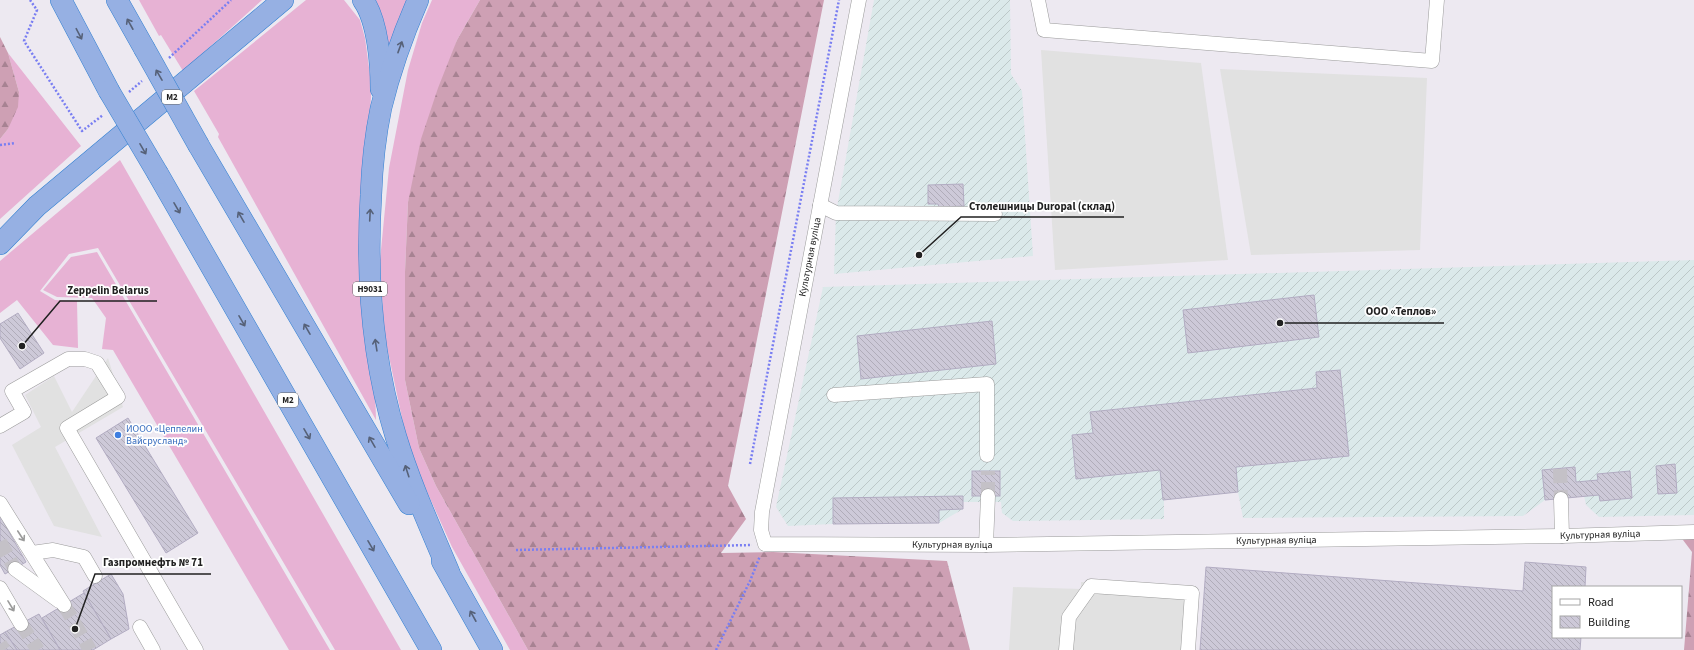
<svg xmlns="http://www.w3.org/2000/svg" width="1694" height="650" font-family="'Source Sans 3',sans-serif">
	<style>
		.industrial { fill: url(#industrial-furrows) }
		.grass { fill: #e7b2d4 }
		.forest { fill: url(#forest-firs) }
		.parking { fill: #e1e1e1 }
		.building { fill: url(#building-back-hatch); stroke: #b2acc2 }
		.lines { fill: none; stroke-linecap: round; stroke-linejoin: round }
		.minor-tunnel { stroke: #c4c1c7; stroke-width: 14; stroke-dasharray: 14 7; stroke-linecap: butt }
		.minor-casing { stroke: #9b9b9b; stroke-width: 15 }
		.highway-casing { stroke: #3381d2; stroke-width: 22 }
		.path { stroke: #797ef2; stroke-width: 2.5; stroke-dasharray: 2 2; stroke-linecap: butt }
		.minor { stroke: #fff; stroke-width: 14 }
		.highway { stroke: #96b0e3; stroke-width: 21 }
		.highway-bridge-casing { stroke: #3381d2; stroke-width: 22; stroke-linecap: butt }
		.highway-bridge { stroke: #96b0e3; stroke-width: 21 }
		.oneway { stroke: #566178 }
		.oneway2 { stroke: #9b9b9b }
		.shop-dot { fill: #3f7fe0; stroke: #fff; stroke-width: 1.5 }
		.labels { text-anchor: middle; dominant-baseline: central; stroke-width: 3.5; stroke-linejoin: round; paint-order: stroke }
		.shield { fill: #fff; stroke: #646464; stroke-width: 1 }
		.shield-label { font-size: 9px; font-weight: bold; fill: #212121 }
		.street-label { font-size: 10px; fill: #212121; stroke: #fff }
		.shop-label { font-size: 10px; fill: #366cbe; stroke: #fff; text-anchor: start }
		.leader { fill: none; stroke: #212121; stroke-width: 1.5 }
		.callout-dot { fill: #212121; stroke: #fff; stroke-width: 1.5 }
		.callout-label { font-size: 11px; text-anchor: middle; font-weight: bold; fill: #212121; stroke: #fff; stroke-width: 3.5; stroke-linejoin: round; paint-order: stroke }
	</style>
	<defs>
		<pattern id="industrial-furrows" width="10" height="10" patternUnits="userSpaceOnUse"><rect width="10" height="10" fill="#dbe9ea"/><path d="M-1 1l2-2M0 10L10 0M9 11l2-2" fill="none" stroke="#bcc8c8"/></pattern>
		<pattern id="forest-firs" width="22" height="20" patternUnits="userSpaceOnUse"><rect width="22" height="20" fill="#cea0b4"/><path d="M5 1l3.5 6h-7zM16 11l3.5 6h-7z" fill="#a78292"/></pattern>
		<pattern id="building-back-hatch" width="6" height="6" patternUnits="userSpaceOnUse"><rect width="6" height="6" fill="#cdc9d8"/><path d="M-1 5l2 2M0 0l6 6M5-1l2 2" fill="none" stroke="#b0acb9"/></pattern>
	</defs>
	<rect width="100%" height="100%" fill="#ede9f1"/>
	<g class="industrial">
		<polygon points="874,0 1010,0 1011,74 1022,91 1033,256 834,274 836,213"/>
		<polygon points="1694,260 1694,515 1599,517 1586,505 1584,496 1545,500 1523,516 1243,518 1238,492 1164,500 1164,519 1013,521 1002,513 1001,502 963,502 963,509 939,523 833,524 788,526 776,507 823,287"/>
	</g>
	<g class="grass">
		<polygon points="139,0 262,0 183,71 161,35 159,36"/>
		<polygon points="306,0 344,0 360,20 365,38 370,75 371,96 369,136 361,206 359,260 363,307 375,388 376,420 218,137 219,134 194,91"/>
		<polygon points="376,0 413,0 388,59 387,36"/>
		<polygon points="432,0 480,0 457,40 408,202 405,272 405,380 419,448 436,486 528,650 510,650 452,547 423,483 406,437 384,333 380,260 389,168 408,70 422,23"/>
		<polygon points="8,53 81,146 0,219 0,139 8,129 19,92"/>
		<polygon points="120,160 401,650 335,650 98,248 69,254 40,291 55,300 77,301 78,348 53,345 17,300 0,313 0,261"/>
		<polygon points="97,252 330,650 289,650 113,350 102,349 106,318 92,298 57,297 43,290 71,257"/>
	</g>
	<g class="forest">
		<polygon points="480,0 824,0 728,486 746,519 721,553 773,552 947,561 970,650 528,650 436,486 419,448 405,380 405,272 408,202 421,139 438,88 457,40"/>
		<polygon points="0,37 8,53 19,92 18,107 8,129 0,139"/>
		<polygon points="1677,532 1694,532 1694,650 1684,650 1692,552"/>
	</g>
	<g class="parking">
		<polygon points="1041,50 1201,63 1228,260 1055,270"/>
		<polygon points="1220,69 1427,78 1420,250 1251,255"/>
		<polygon points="108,358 123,407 55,447 102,537 54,526 12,445 41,427 25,395 54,376 72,412"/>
		<polygon points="1081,582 1196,586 1192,650 1009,650 1013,587 1081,589"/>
	</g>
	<g class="building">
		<polygon points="963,184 964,206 939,207 938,204 928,204 928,185"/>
		<polygon points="1314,295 1319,337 1188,353 1183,310"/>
		<polygon points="18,313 44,353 20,369 0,338 0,324"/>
		<polygon points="992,321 996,364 861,379 857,336"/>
		<polygon points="1340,370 1349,456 1236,467 1238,492 1163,500 1160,470 1076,479 1072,435 1093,433 1090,412 1317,388 1316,372"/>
		<polygon points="128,418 198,533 166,553 96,438"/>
		<polygon points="1675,464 1677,493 1658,494 1656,466"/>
		<polygon points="1575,467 1576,482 1598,480 1597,474 1630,471 1632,498 1600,501 1599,495 1545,500 1542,470"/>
		<rect x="972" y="471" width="28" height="25"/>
		<polygon points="963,496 963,509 939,510 939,523 833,524 833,498"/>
		<polygon points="0,516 26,562 5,574 0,565"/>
		<polygon points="1525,562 1586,567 1585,587 1553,587 1553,637 1581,637 1580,650 1200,650 1206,567 1523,591"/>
		<polygon points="111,574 123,594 129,629 111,639 83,591"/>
		<polygon points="84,593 111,639 93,650 60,650 42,618"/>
		<polygon points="39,614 60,650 17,650 5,632"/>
		<polygon points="5,632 17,650 0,650 0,635"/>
	</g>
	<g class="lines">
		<g class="minor-tunnel">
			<polyline points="1560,469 1561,499"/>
			<polyline points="988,496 988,471"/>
			<polyline points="0,542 15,569"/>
			<polyline points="64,605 90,650"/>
			<polyline points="21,624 38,650"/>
			<polyline points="0,644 4,650"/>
		</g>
		<g class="minor-casing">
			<g id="minor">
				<path id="s1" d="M859 0 762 512 761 530 765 544 986 545 1562 536 1694 532"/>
				<polyline points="1038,0 1044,30 1432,61 1437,0"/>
				<polyline points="820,205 836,213 995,214"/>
				<polyline points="834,395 987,384 987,455"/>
				<polyline points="0,426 24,412 12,391 68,359 85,359 97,363 118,397 67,428 196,650"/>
				<polyline points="1561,499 1562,536"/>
				<polyline points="0,503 64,605"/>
				<polyline points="986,545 988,496"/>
				<polyline points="32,553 53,550 84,557 95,576"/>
				<polyline points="15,569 59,601"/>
				<polyline points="0,588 21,624"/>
				<polyline points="140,627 153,650"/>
				<polyline points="1066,650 1069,617 1091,586 1192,593 1188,650"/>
			</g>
		</g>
		<g class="highway-casing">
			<g id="highway">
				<polyline points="61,0 109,91"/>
				<polyline points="117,0 144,48"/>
				<path d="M363 0C378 21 381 64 381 89"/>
				<path d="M418 0C404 32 389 75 381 108 375 137 372 166 371 195 366 276 372 359 396 437 410 483 430 527 449 572"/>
				<polyline points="199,146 409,504"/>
				<polyline points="158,174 431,650"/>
				<polyline points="0,244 37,206 283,0"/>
				<polyline points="442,561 492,650"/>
			</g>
		</g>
		<g class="path">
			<polyline points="30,0 37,10 24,41 82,131 103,115"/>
			<polyline points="169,58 231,0"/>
			<polyline points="129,92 142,81"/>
			<polyline points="0,145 15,143"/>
			<polyline points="750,464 839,0"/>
			<polyline points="516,550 752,545"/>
			<polyline points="716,650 750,581 760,556"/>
		</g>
		<use href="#minor" class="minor"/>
		<use href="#highway" class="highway"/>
		<g class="highway-bridge-casing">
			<g id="highway-bridge">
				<polyline points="144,48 199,146"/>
				<polyline points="109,91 158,174"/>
			</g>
		</g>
		<use href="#highway-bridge" class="highway-bridge"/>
	</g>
	<defs><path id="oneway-shaft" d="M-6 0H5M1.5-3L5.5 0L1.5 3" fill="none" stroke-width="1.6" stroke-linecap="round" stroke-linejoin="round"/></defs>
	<g class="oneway">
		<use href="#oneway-shaft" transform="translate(130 24) rotate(-119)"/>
		<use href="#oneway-shaft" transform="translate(79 34) rotate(62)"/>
		<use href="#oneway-shaft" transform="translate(400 47) rotate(-70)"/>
		<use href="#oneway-shaft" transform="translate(159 75) rotate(-120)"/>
		<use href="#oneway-shaft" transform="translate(143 149) rotate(60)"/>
		<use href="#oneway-shaft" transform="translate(177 208) rotate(60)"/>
		<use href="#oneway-shaft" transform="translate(370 215) rotate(-87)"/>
		<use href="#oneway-shaft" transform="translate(241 217) rotate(-120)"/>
		<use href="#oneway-shaft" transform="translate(242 321) rotate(60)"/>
		<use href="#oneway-shaft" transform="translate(307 329) rotate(-120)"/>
		<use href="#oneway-shaft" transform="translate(376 345) rotate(-99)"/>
		<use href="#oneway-shaft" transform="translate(307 434) rotate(60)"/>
		<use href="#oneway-shaft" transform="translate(372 442) rotate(-120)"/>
		<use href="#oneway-shaft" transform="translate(407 471) rotate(-108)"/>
		<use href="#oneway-shaft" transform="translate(371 546) rotate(60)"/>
		<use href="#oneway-shaft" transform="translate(473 616) rotate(-119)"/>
	</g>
	<g class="oneway2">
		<use href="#oneway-shaft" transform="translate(21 536) rotate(57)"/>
		<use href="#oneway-shaft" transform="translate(11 606) rotate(59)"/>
	</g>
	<circle class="shop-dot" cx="118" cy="435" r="4"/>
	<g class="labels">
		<g class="shield">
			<rect x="162" y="90" width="20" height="14" rx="3"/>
			<rect x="353" y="282" width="34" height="14" rx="3"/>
			<rect x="278" y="393" width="20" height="14" rx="3"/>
		</g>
		<g class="shield-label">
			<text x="172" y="97">М2</text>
			<text x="370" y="289">Н9031</text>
			<text x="288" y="400">М2</text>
		</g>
		<g class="street-label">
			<text transform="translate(810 257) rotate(-79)">Культурная вуліца</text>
			<text stroke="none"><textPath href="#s1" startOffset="1389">Культурная вуліца</textPath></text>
			<text stroke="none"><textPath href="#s1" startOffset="1065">Культурная вуліца</textPath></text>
			<text stroke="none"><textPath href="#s1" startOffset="741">Культурная вуліца</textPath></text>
		</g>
		<g class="shop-label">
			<text x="126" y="429">ИООО «Цеппелин<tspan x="126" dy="12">Вайсрусланд»</tspan></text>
		</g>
	</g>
	<path class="leader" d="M919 255L961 217H1124M22 346L60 301H157M1280 323L1358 323H1444M75 629L95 574H211"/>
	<g class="callout-dot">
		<circle cx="919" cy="255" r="4"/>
		<circle cx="22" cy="346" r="4"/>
		<circle cx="1280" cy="323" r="4"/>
		<circle cx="75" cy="629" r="4"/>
	</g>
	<g class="callout-label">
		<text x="1042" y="210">Столешницы Duropal (склад)</text>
		<text x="108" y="294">Zeppelin Belarus</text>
		<text x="1401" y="315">ООО «Теплов»</text>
		<text x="153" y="566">Газпромнефть № 71</text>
	</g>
	<rect x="1552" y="586" width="130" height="52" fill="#ffffff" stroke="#a6a6a6"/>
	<rect x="1560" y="599" width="20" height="6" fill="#ffffff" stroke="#a6a6a6"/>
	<text x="1588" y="606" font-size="12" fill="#212121">Road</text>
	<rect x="1560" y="616" width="20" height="12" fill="url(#building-back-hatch)" stroke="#a6a6a6"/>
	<text x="1588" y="626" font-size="12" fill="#212121">Building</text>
</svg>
